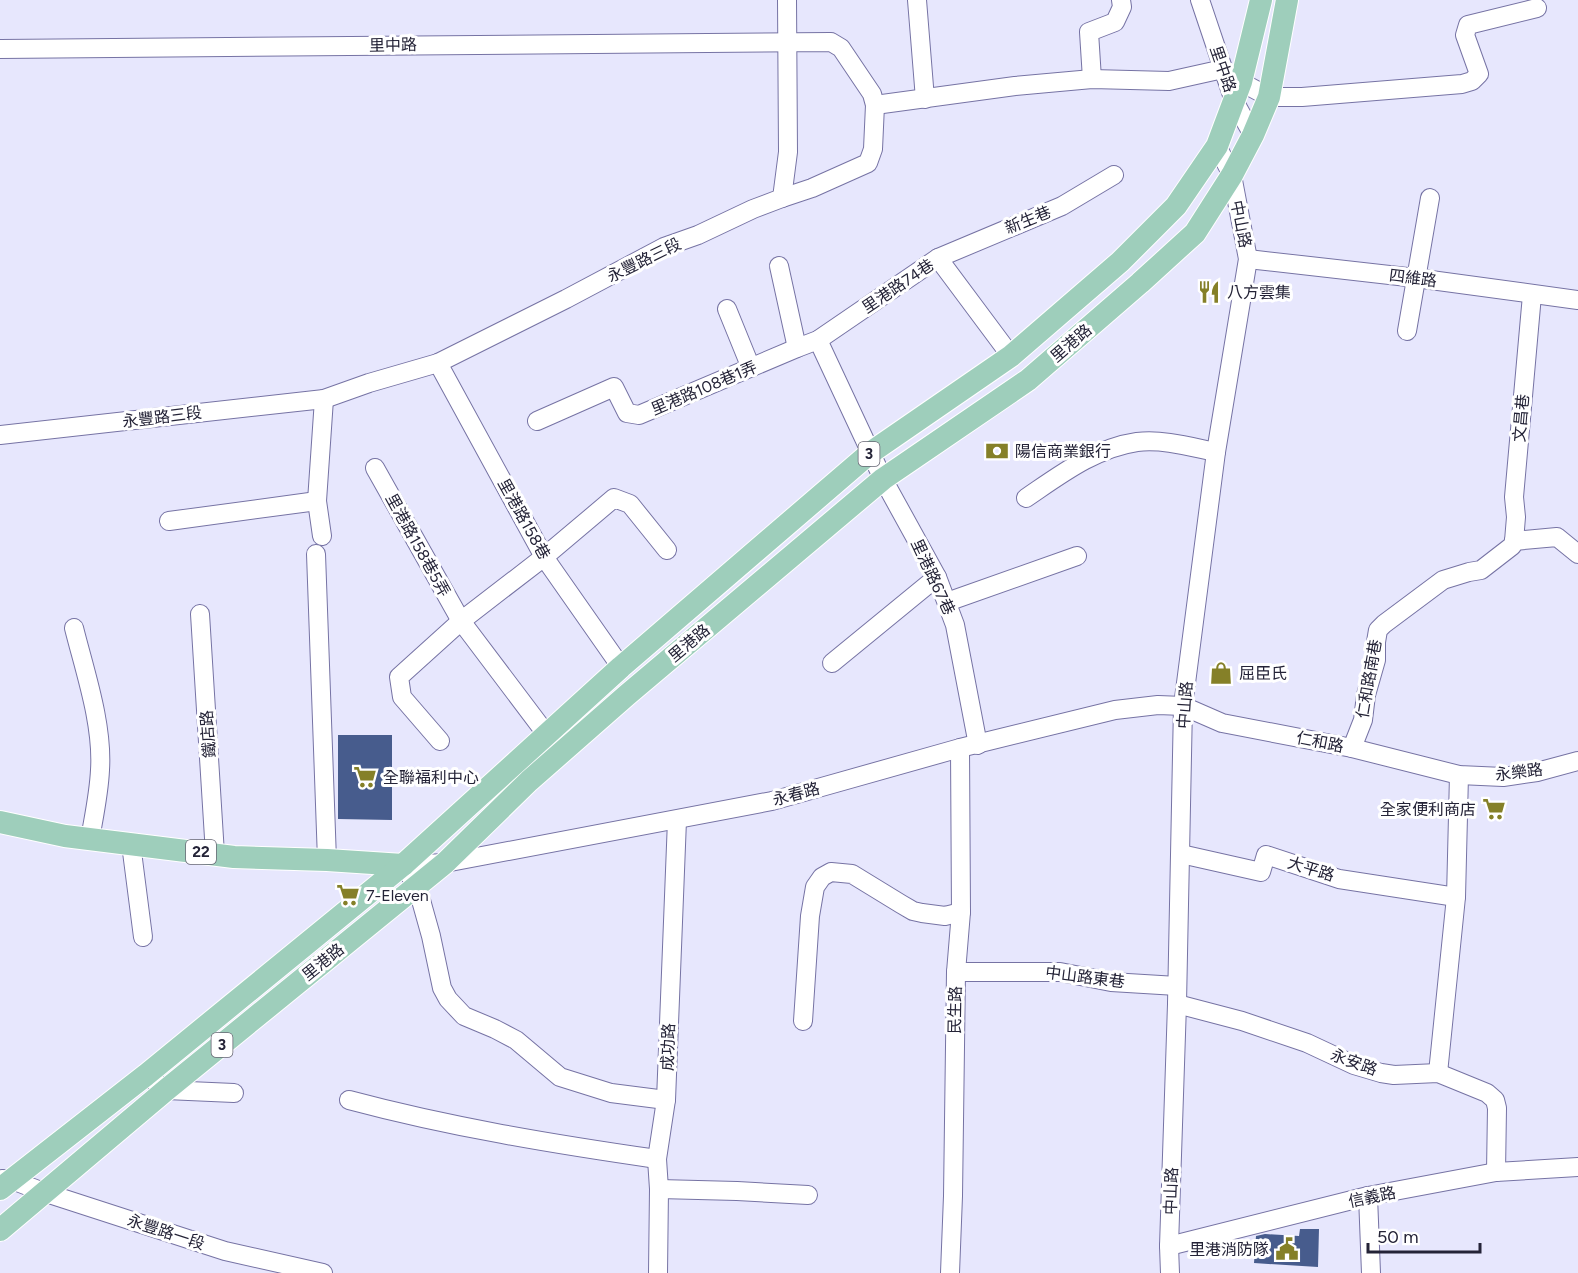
<svg xmlns="http://www.w3.org/2000/svg" width="1578" height="1273" font-family="Figtree,'Noto Sans TC',sans-serif">
	<style>
		.building { fill: #475c8d }
		.lines { fill: none; stroke-linecap: round; stroke-linejoin: round }
		.minor-casing { stroke: #7673a4; stroke-width: 20 }
		.major-casing { stroke: #fff; stroke-width: 24 }
		.minor { stroke: #fff; stroke-width: 18 }
		.major { stroke: #9ecebb; stroke-width: 22 }
		.labels { text-anchor: middle; dominant-baseline: central; stroke-width: 6; stroke-linejoin: round; paint-order: stroke }
		.shield { fill: #fff; stroke: #666573; stroke-width: 1.5 }
		.shield-label { font-size: 15px; font-weight: bold; fill: #242337 }
		.street-label { font-size: 16px; fill: #242337; stroke: #fff }
		.poi-label { font-size: 16px; fill: #242337; stroke: #fff; text-anchor: start }
	</style>
	<rect width="100%" height="100%" fill="#e7e7fd"/>
	<g class="building">
		<polygon points="338,735 392,735 392,820 338,819"/>
		<polygon points="1300,1229 1319,1229 1318,1267 1254,1263 1256,1236 1265,1234 1299,1236"/>
	</g>
	<g class="lines">
		<g class="minor-casing">
			<g id="minor">
				<polyline points="917,0 925,99"/>
				<polyline points="1200,0 1234,101 1253,135"/>
				<polyline points="0,49 831,42 841,48 872,94 875,105 873,149 868,163 812,188 782,198"/>
				<polyline points="1092,79 1089,32 1115,22 1122,7 1121,0"/>
				<polyline points="1241,82 1269,97 1302,97 1462,84 1472,81 1479,74 1465,35 1468,25 1537,8"/>
				<polyline points="875,105 1015,86 1092,79 1169,81 1223,69"/>
				<polyline points="938,258 1011,356"/>
				<polyline points="1248,259 1416,278 1578,300"/>
				<polyline points="779,266 797,348"/>
				<polyline points="727,309 751,368"/>
				<polyline points="1407,331 1430,198"/>
				<polyline points="818,340 883,479 937,577 955,625 978,745"/>
				<polyline points="438,363 544,557 621,667"/>
				<polyline points="537,421 614,387 627,413 639,415 797,348 818,340 938,258 1062,206 1114,175"/>
				<polyline points="0,435 324,399 369,383 438,363 566,299 664,247 698,235 753,209 782,198 788,152 787,0"/>
				<polyline points="375,468 461,621 547,735"/>
				<path d="M1026 498C1060 475 1095 448 1137 442 1164 439 1191 447 1216 452"/>
				<polyline points="169,521 317,501"/>
				<polyline points="322,536 317,501 324,399"/>
				<polyline points="1514,541 1516,517 1514,497 1532,295"/>
				<polyline points="1514,541 1557,537 1578,554"/>
				<polyline points="316,554 327,860"/>
				<polyline points="947,602 1077,556"/>
				<polyline points="200,614 215,854"/>
				<path d="M74 628C85 672 103 724 100 770 99 793 94 816 90 839"/>
				<polyline points="832,663 937,577"/>
				<polyline points="440,741 402,697 399,677 461,621 544,557 614,498 630,504 667,550"/>
				<polyline points="1352,748 1363,720 1366,695 1376,660 1376,642 1378,630 1384,624 1443,580 1469,572 1481,570 1512,546 1514,541"/>
				<polyline points="131,844 143,937"/>
				<polyline points="1181,854 1261,872 1266,855 1339,879 1456,897"/>
				<polyline points="956,972 1060,972 1111,982 1177,986"/>
				<polyline points="1177,1004 1242,1021 1307,1043 1354,1065 1381,1073 1394,1075 1438,1073 1487,1093 1495,1100 1497,1108 1496,1172"/>
				<polyline points="803,1021 810,916 815,887 822,877 831,872 852,874 901,904 913,911 922,913 945,916 961,912"/>
				<polyline points="1438,1073 1456,897 1459,775"/>
				<polyline points="146,1075 166,1090 234,1093"/>
				<path d="M349 1100C450 1127 553 1144 657 1159"/>
				<polyline points="666,1100 611,1093 560,1077 516,1040 495,1029 464,1016 448,999 442,988 431,936 417,886 403,865 445,863 772,801 960,748 1115,710 1158,705 1183,706 1222,723 1352,748 1459,775 1503,777 1537,772 1578,761"/>
				<polyline points="2,1179 12,1180 46,1193 225,1251 323,1273"/>
				<polyline points="659,1189 737,1191 808,1195"/>
				<polyline points="1368,1196 1371,1273"/>
				<polyline points="1169,1246 1368,1196 1496,1172 1578,1167"/>
				<polyline points="658,1273 659,1189 657,1159 666,1100 677,820"/>
				<polyline points="950,1273 953,1196 956,972 961,912 960,748"/>
				<polyline points="1170,1273 1169,1246 1177,1004 1183,706 1216,452 1248,259 1232,175 1217,146"/>
			</g>
		</g>
		<g class="major-casing">
			<g id="major">
				<polyline points="0,822 65,836 234,857 327,860 403,865"/>
				<polyline points="0,1189 146,1075 403,865 621,667 870,453 1011,356 1120,262 1176,206 1217,146 1241,82 1261,0"/>
				<polyline points="0,1230 166,1090 445,863 529,781 627,695 883,479 1028,380 1140,283 1195,233 1232,175 1253,135 1269,97 1287,0"/>
			</g>
		</g>
		<use href="#minor" class="minor"/>
		<use href="#major" class="major"/>
	</g>
	<defs>
		<g id="restaurant-bare" transform="scale(1.8)"><path d="M-5-6h1v4h1v-4h1v4h1v-4h1v5L-1.5 .5V6h-2V.5L-5-1ZM5-6V6H3V1.5H1.5Q1.5-4 5-6Z" fill="#858028" stroke="#fff" stroke-width="2.5" paint-order="stroke"/></g>
		<g id="bank-bare" transform="scale(1.8)"><path d="M-6-4H6V4H-6ZM0-2.3a2.3 2.3 0 1 0 0 4.6a2.3 2.3 0 1 0 0-4.6Z" fill="#858028" stroke="#fff" stroke-width="2.5" paint-order="stroke"/></g>
		<g id="shop-bare" transform="scale(1.8)"><path d="M-5-2.5h2.3a2.7 3.5 0 0 1 5.4 0H5L5.5 6h-11ZM-1.5-2.5h3a1.5 2.3 0 0 0-3 0Z" fill="#858028" stroke="#fff" stroke-width="2.5" paint-order="stroke"/></g>
		<g id="supermarket-bare" transform="scale(1.8)"><path d="M-6-5.5h2.5l.6 2H6L4.5 2H-2.5L-4.4-4H-6ZM-1.5 3.2a1.3 1.3 0 1 0 .1 0ZM3 3.2a1.3 1.3 0 1 0 .1 0Z" fill="#858028" stroke="#fff" stroke-width="2.5" paint-order="stroke"/></g>
		<g id="civic-bare" transform="scale(1.8)"><path d="M-.6-6.5H3V-4.5H.6V-3L4-1V1h2V6H-6V1h2V-1L-.6-3ZM-1.2 2.5V6h2.4V2.5Z" fill="#858028" stroke="#fff" stroke-width="2.5" paint-order="stroke"/></g>
	</defs>
	<g fill-rule="evenodd">
		<use href="#restaurant-bare" x="1209" y="292"/>
		<use href="#bank-bare" x="997" y="451"/>
		<use href="#shop-bare" x="1221" y="673"/>
		<use href="#supermarket-bare" x="365" y="777"/>
		<use href="#supermarket-bare" x="1494" y="809"/>
		<use href="#supermarket-bare" x="348" y="895"/>
		<use href="#civic-bare" x="1287" y="1249"/>
	</g>
	<g class="labels">
		<g class="shield">
			<rect x="858.5" y="442" width="21" height="24" rx="4.5"/>
			<rect x="186" y="840" width="30" height="24" rx="4.5"/>
			<rect x="211.5" y="1033" width="21" height="24" rx="4.5"/>
		</g>
		<g class="shield-label">
			<text x="869" y="454">3</text>
			<text x="201" y="852">22</text>
			<text x="222" y="1045">3</text>
		</g>
		<g class="street-label">
			<text transform="translate(393 45) rotate(-1)">里中路</text>
			<text transform="translate(1223 69) rotate(71)">里中路</text>
			<text transform="translate(1028 220) rotate(-22)">新生巷</text>
			<text transform="translate(1241 224) rotate(79)">中山路</text>
			<text transform="translate(644 260) rotate(-26)">永豐路三段</text>
			<text transform="translate(1413 278) rotate(7)">四維路</text>
			<text transform="translate(898 286) rotate(-34)">里港路74巷</text>
			<text transform="translate(1071 343) rotate(-41)">里港路</text>
			<text transform="translate(704 388) rotate(-23)">里港路108巷1弄</text>
			<text transform="translate(162 417) rotate(-7)">永豐路三段</text>
			<text transform="translate(1521 418) rotate(-85)">文昌巷</text>
			<text transform="translate(524 519) rotate(61)">里港路158巷</text>
			<text transform="translate(418 545) rotate(61)">里港路158巷5弄</text>
			<text transform="translate(933 577) rotate(65)">里港路67巷</text>
			<text transform="translate(689 643) rotate(-40)">里港路</text>
			<text transform="translate(1369 679) rotate(-80)">仁和路南巷</text>
			<text transform="translate(1185 705) rotate(-86)">中山路</text>
			<text transform="translate(208 734) rotate(-94)">鐵店路</text>
			<text transform="translate(1320 742) rotate(11)">仁和路</text>
			<text transform="translate(1519 772) rotate(-7)">永樂路</text>
			<text transform="translate(796 794) rotate(-15)">永春路</text>
			<text transform="translate(1311 869) rotate(17)">大平路</text>
			<text transform="translate(323 962) rotate(-39)">里港路</text>
			<text transform="translate(1085 977) rotate(7)">中山路東巷</text>
			<text transform="translate(955 1010) rotate(-89)">民生路</text>
			<text transform="translate(668 1047) rotate(-88)">成功路</text>
			<text transform="translate(1354 1062) rotate(20)">永安路</text>
			<text transform="translate(1171 1191) rotate(-88)">中山路</text>
			<text transform="translate(1372 1197) rotate(-12)">信義路</text>
			<text transform="translate(166 1232) rotate(18)">永豐路一段</text>
		</g>
		<g class="poi-label">
			<text x="1227" y="292">八方雲集</text>
			<text x="1015" y="451">陽信商業銀行</text>
			<text x="1239" y="673">屈臣氏</text>
			<text x="383" y="777">全聯福利中心</text>
			<text x="1476" y="809" text-anchor="end">全家便利商店</text>
			<text x="366" y="895">7-Eleven</text>
			<text x="1269" y="1249" text-anchor="end">里港消防隊</text>
		</g>
	</g>
	<path d="M1368 1243v9h112v-9" fill="none" stroke="#242337" stroke-width="3"/>
	<text x="1377" y="1243" font-size="18" fill="#242337" stroke="#ffffff" stroke-width="4.5" paint-order="stroke">50 m</text>
</svg>
